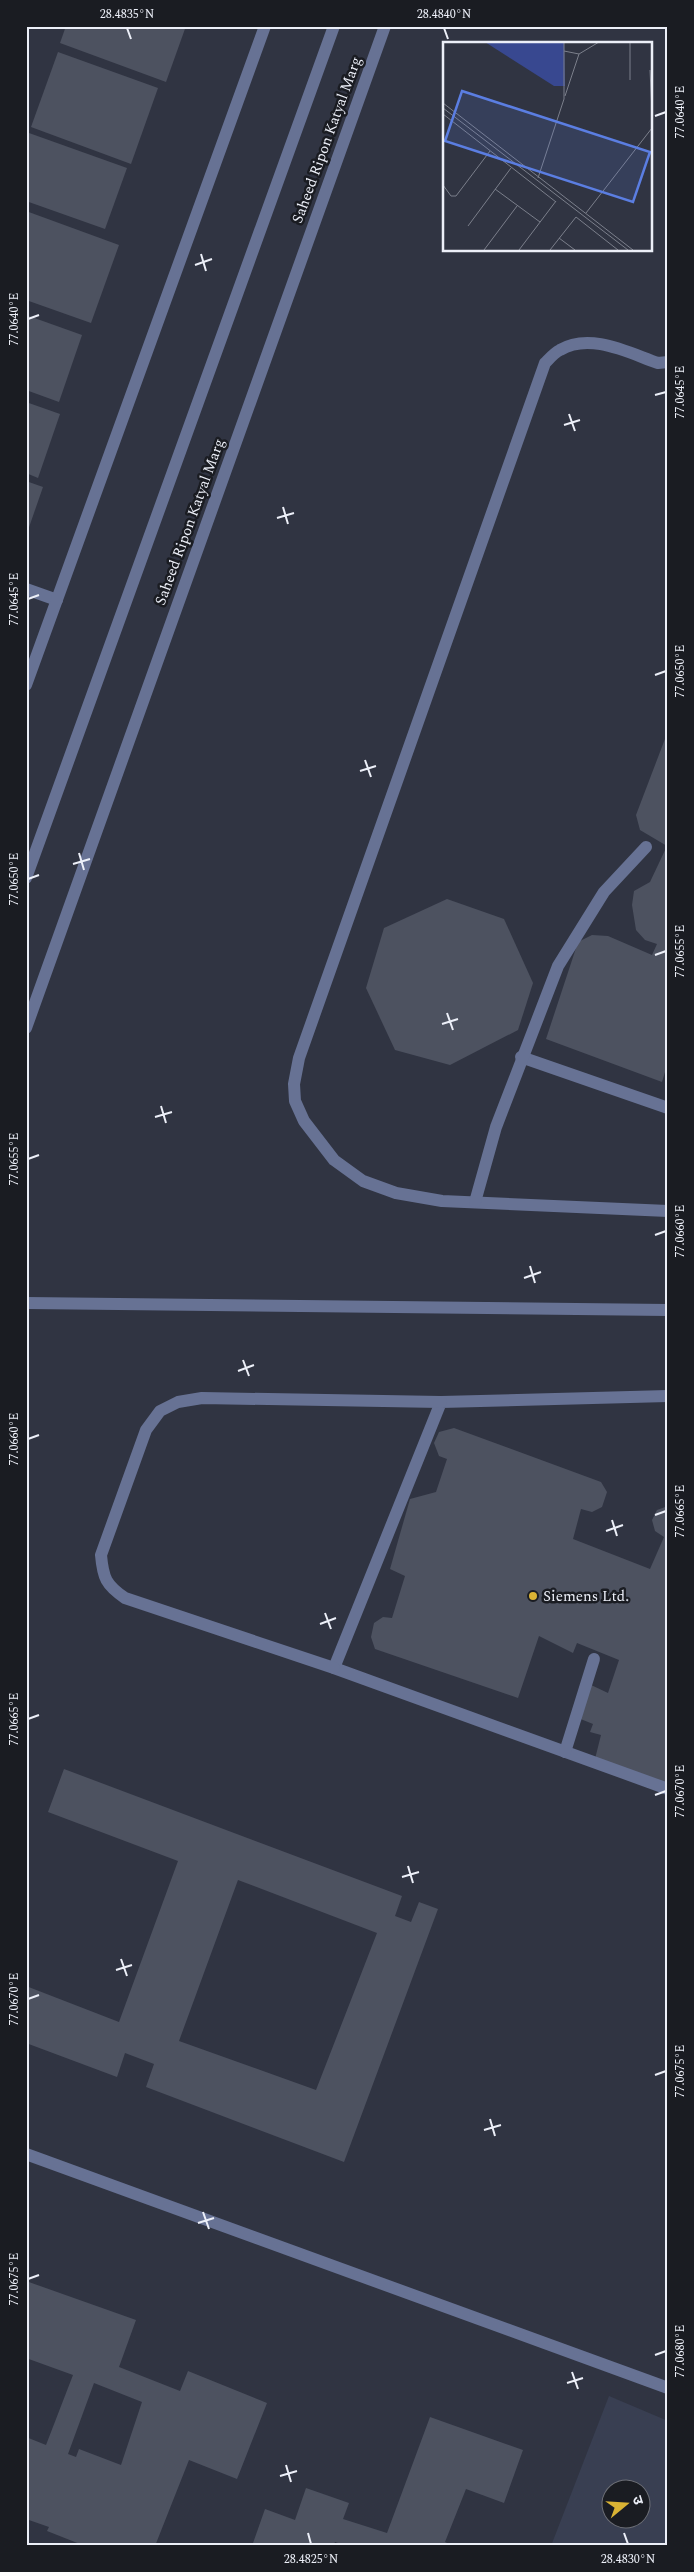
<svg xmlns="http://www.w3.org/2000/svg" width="694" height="2572" font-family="Spectral,'Noto Sans Devanagari',serif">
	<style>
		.built { fill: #393f52; fill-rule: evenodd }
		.building { fill: #4d5260; fill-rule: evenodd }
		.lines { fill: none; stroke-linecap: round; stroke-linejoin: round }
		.minor { stroke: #677294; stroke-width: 12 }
		.ticks { fill: none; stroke: #eceff8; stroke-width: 2 }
		.poi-dot { fill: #dab334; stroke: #1a1c22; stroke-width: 2 }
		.labels { text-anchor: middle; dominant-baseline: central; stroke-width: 5; stroke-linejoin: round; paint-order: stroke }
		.street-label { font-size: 15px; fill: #eceff8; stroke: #1a1c22 }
		.poi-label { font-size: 15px; fill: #eceff8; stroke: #1a1c22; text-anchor: start }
		.inset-road { fill: none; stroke: #7b7f8b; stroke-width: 1 }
		.view { fill: #5b7ee2; fill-opacity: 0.15; stroke: #5b7ee2; stroke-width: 2.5 }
		.inset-edge { fill: none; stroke: #eceff8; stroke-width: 2.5 }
		.neatline { fill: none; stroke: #eceff8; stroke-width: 2 }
		.ticks-label { font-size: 12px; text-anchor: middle; fill: #eceff8 }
	</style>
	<rect width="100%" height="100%" fill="#303442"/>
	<path class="built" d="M609 2396 668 2421V2546H551ZM612 2490H642V2520H612Z"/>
	<g class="building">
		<polygon points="66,26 186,26 166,82 60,43"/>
		<polygon points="58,52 158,88 131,164 31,127"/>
		<polygon points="29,133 127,168 105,229 26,201 26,141"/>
		<polygon points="26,211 119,245 91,323 26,300"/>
		<polygon points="26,315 82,335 59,402 26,390"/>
		<polygon points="26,402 60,414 38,478 26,473"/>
		<polygon points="26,481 43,487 27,533 26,533"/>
		<polygon points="668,731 668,1062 662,1082 546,1039 578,942 592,935 608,936 652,955 657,944 645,940 636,930 632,905 634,891 650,882 667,846 640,830 636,815"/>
		<polygon points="447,899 504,919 533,983 518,1030 450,1065 395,1050 366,988 384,928"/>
		<polygon points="454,1428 601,1482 607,1492 602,1507 592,1512 581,1509 573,1539 650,1569 664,1537 655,1531 652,1520 657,1510 668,1506 668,1786 595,1759 601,1735 590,1732 593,1724 578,1718 589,1684 608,1693 619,1660 577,1643 573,1653 539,1636 518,1698 375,1649 371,1637 374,1623 383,1617 392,1618 405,1576 390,1569 410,1499 436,1492 447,1459 439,1456 434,1443 439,1432"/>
		<path d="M64 1769 402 1896 395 1916 411 1922 419 1902 438 1909 344 2162 146 2087 154 2064 125 2053 117 2077 26 2043V1986L119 2022 178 1861 48 1812ZM238 1880 377 1933 316 2090 179 2041Z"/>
		<path d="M26 2281 136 2320 119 2367 180 2391 188 2371 267 2403 237 2479 189 2460 155 2546H85L47 2531 49 2527 26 2519V2437L46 2445 73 2375 26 2358ZM94 2383 142 2402 121 2465 79 2449 76 2457 68 2454Z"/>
		<polygon points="430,2417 523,2450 504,2503 466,2489 445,2542 453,2546 347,2546 335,2542 333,2546 252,2546 265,2509 295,2520 306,2488 349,2503 343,2519 387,2533"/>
	</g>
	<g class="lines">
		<g class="minor">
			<path d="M668 362 658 363C629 353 590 332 560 350 554 353 549 359 545 363L299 1058 294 1084 295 1101 304 1121 334 1160 363 1181 396 1193 442 1201 668 1211"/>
			<polyline points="26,589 57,600"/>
			<polyline points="26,685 265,26"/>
			<polyline points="26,878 334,26"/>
			<polyline points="26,1028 385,26"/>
			<polyline points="521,1057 668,1108"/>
			<polyline points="475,1202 496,1127 558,966 604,892 646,847"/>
			<polyline points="26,1303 668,1310"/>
			<polyline points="668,1396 441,1402 334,1668 668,1789"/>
			<path d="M334 1668 125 1598C106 1585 103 1578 101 1555L146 1430 160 1411 178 1402 202 1398 441 1402"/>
			<polyline points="565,1752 594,1659"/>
			<polyline points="26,2154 668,2388"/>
		</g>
	</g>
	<path class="ticks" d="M127 28 131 39M444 28 448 39M655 116 666 112M201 254 206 271M195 265 212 259M28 319 39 315M655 395 666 392M569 414 575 431M564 425 580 420M283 507 288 524M277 518 294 513M28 599 39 595M655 675 666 671M365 760 371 777M360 771 376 766M79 853 84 870M73 864 90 859M28 879 39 875M655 955 666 951M447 1013 453 1030M442 1024 458 1019M161 1106 166 1123M155 1117 172 1112M28 1159 39 1155M655 1235 666 1231M530 1266 535 1283M524 1278 541 1272M243 1360 249 1376M238 1371 254 1365M28 1439 39 1435M655 1515 666 1511M612 1520 617 1536M606 1531 623 1525M325 1613 331 1629M320 1624 336 1618M28 1719 39 1715M655 1795 666 1791M408 1866 413 1883M402 1877 419 1872M121 1959 127 1976M116 1970 132 1965M28 1999 39 1995M655 2075 666 2071M490 2119 495 2136M484 2130 501 2125M203 2212 209 2229M198 2223 214 2218M28 2279 39 2275M655 2355 666 2351M572 2372 578 2389M567 2383 583 2378M286 2465 291 2482M280 2476 297 2471M308 2533 311 2544M624 2533 628 2544"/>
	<circle class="poi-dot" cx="533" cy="1596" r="5"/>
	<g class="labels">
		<g class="street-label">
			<text transform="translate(327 140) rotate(-70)">Saheed Ripon Katyal Marg</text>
			<text transform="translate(190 522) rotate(-70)">Saheed Ripon Katyal Marg</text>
		</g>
		<g class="poi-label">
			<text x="543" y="1596">Siemens Ltd.</text>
		</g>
	</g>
	<g transform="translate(443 42)">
		<rect width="209" height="209" fill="#303442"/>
		<path d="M42 0H121L122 44H111Z" fill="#384890"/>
		<path class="inset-road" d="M121 9 136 12M207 28 209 70M187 38V0M122 54 136 12 156 0M0 61 190 208M0 66 185 208M0 72 113 160M95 136 121 57V0M0 143 8 154H13L47 109M52 147 97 180M143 171 209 86M25 184 68 126M116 196 132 208M41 208 74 164M76 208 113 159M107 208 133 175 175 208"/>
		<path class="view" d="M19 49 207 110 190 160 2 99Z"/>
		<rect width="209" height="209" class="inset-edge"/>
	</g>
	<rect width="694" height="2572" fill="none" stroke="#1a1c22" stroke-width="55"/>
	<g transform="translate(626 2504) rotate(72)"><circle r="24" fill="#1a1c22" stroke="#6e7078"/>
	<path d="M0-4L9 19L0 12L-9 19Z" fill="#dab334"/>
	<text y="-8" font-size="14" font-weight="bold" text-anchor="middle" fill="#eceff8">उ</text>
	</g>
	<rect x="28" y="28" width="638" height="2516" class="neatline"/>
	<g class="ticks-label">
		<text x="127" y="18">28.4835°N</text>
		<text x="444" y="18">28.4840°N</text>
		<text transform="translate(680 112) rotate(-90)" y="4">77.0640°E</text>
		<text transform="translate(14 319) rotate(-90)" y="4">77.0640°E</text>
		<text transform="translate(680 392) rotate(-90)" y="4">77.0645°E</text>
		<text transform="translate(14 599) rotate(-90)" y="4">77.0645°E</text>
		<text transform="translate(680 671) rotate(-90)" y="4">77.0650°E</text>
		<text transform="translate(14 879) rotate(-90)" y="4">77.0650°E</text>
		<text transform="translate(680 951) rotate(-90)" y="4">77.0655°E</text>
		<text transform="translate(14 1159) rotate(-90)" y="4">77.0655°E</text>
		<text transform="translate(680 1231) rotate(-90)" y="4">77.0660°E</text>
		<text transform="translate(14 1439) rotate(-90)" y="4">77.0660°E</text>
		<text transform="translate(680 1511) rotate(-90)" y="4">77.0665°E</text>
		<text transform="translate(14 1719) rotate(-90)" y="4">77.0665°E</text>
		<text transform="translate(680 1791) rotate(-90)" y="4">77.0670°E</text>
		<text transform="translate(14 1999) rotate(-90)" y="4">77.0670°E</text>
		<text transform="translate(680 2071) rotate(-90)" y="4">77.0675°E</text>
		<text transform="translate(14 2279) rotate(-90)" y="4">77.0675°E</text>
		<text transform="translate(680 2351) rotate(-90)" y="4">77.0680°E</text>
		<text x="311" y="2563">28.4825°N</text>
		<text x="628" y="2563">28.4830°N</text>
	</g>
</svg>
